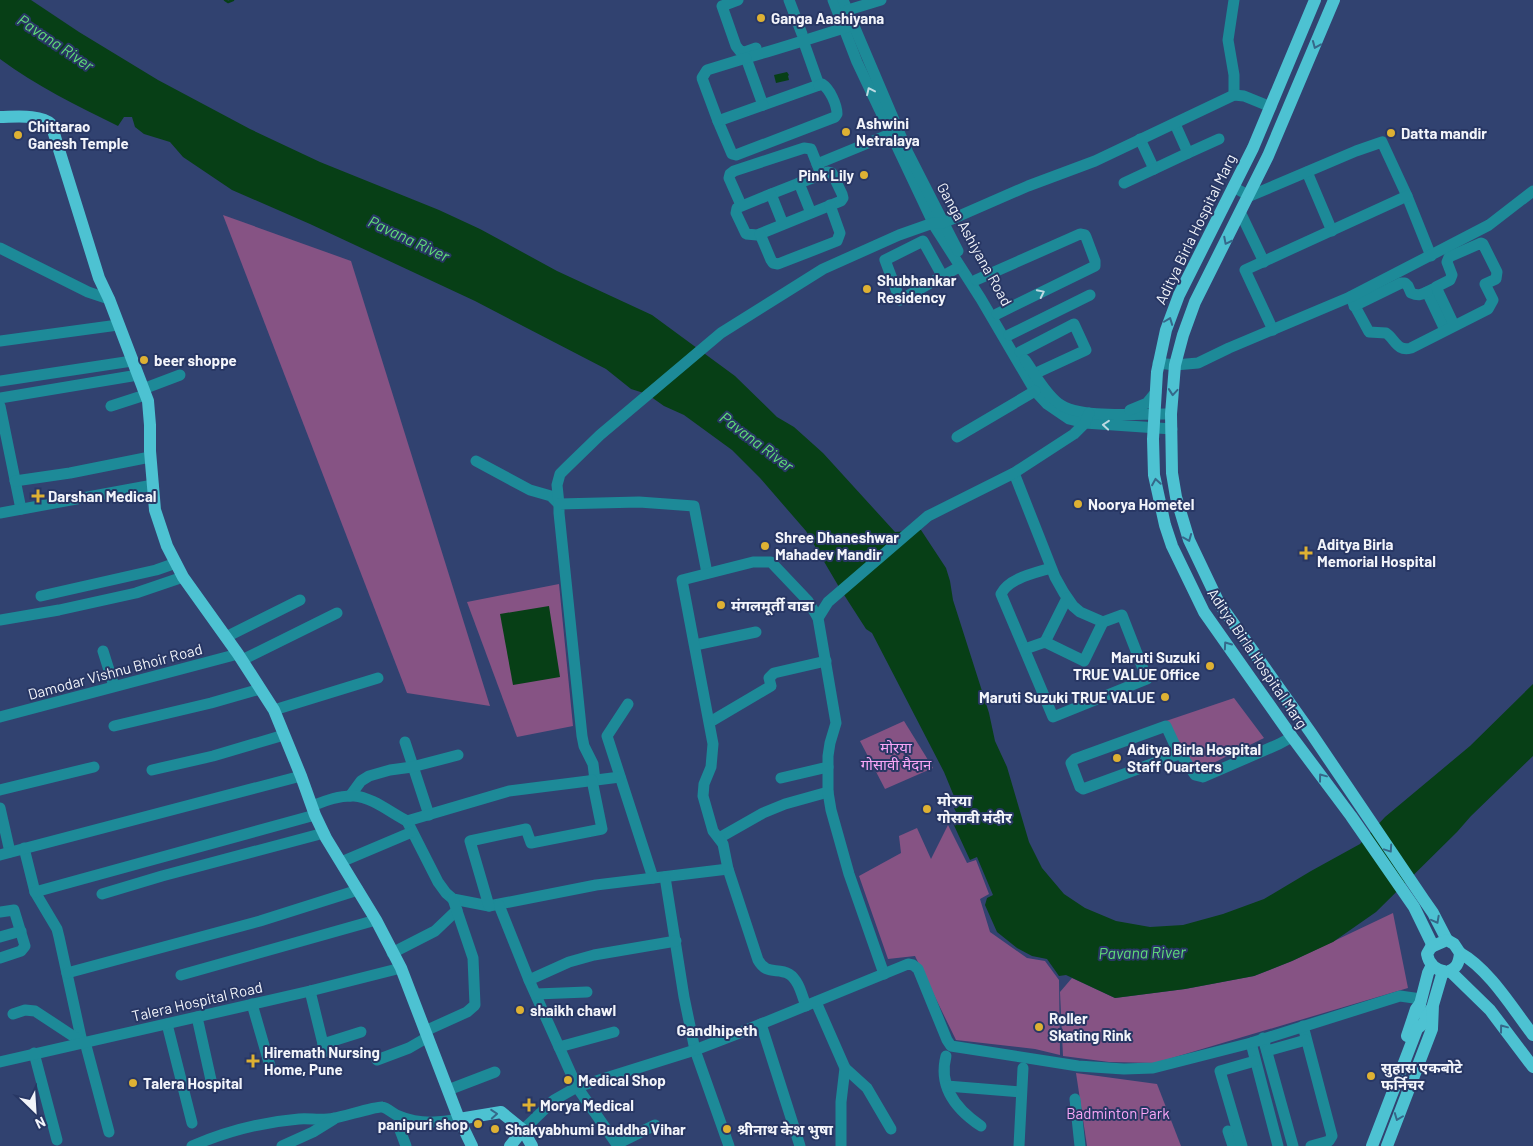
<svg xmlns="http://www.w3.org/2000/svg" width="1533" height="1146" font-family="Barlow,'Noto Sans Devanagari',sans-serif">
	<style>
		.green { fill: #865384 }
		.water { fill: #073f16 }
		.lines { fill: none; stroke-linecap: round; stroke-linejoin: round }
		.stream { stroke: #073f16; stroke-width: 2.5 }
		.minor { stroke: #1d8a98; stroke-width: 11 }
		.major { stroke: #4dc2d2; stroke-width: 12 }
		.oneway { stroke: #35688a }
		.oneway2 { stroke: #bddae2 }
		.poi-dot { fill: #deb133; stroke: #283764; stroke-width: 2 }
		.labels { text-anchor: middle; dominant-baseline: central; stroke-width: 4; stroke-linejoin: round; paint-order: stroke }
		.poi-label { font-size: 15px; font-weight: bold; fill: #f2f4fa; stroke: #283764; text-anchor: start }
		.street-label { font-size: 15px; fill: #f2f4fa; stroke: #283764 }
		.park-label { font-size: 15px; fill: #f9a6f7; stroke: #283764 }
		.water-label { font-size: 16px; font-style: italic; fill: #61dd79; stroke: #283764 }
		.neighbourhood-label { font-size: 16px; font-weight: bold; fill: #f2f4fa; stroke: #283764 }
	</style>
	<rect width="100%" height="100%" fill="#314270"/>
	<g class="green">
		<polygon points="223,215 351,261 490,706 407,693"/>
		<polygon points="559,584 573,726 517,737 467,602"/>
		<polygon points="1234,698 1264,738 1191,774 1163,722"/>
		<polygon points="904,721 933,768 885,789 860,741"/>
		<polygon points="948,825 967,863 976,860 989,894 980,899 990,932 1027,958 1045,961 1059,980 1060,1055 1035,1049 956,1040 915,956 888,959 859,876 901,853 899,836 917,828 931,859"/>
		<polygon points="1393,913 1408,988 1155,1063 1109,1062 1063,1056 1060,992 1072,978 1115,998 1185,989 1254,976 1292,961"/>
		<polygon points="1076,1073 1157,1084 1181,1146 1087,1146"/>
	</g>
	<g class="water">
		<path d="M0 0H31L79 32 158 80 250 129 320 162 439 210 480 229 557 271 652 315 735 376 777 417 794 427 823 453 895 532 921 530 946 568 950 581 953 600 989 713 995 741 1007 767 1029 842 1042 868 1064 894 1085 908 1116 921 1150 927 1183 925 1223 914 1264 899 1311 871 1360 844 1385 817 1470 746 1533 684V756L1471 816 1457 832 1376 912 1333 942 1292 961 1254 976 1185 989 1115 998 1066 975 1059 976 1047 959 1032 956 1017 948 997 932 985 905 987 898 993 895 977 857 970 860 952 821 956 812 954 808 958 806 944 772 872 633 866 629 839 587 806 531 760 478 732 450 684 415 664 406 647 394 631 389 606 369 475 301 310 224 232 190 183 157 170 142 144 134 135 127 132 117H124L118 126C78 106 36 86 0 59Z"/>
		<polygon points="787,72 789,75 788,76 789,80 776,83 774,75"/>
		<polygon points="549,606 560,677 513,685 500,614"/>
	</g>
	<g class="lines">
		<polyline class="stream" points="225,0 228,2 233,0"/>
		<g class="minor">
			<polyline points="738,0 722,6 736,46 740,51 745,52 756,48"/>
			<polyline points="789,0 802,34"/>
			<polyline points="833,0 857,62 935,227 981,299 1035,391 1047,404 1069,419 1085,423 1172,429"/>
			<polyline points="843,0 908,153 958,251"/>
			<polyline points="1234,0 1228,40 1234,75 1234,95"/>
			<polyline points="848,10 881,0"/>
			<path d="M803 40 819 85 763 105 746 58C781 48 815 37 850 26"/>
			<path d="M763 105 718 121 732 154 736 155 835 117 837 114C837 105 830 89 822 84L819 85"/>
			<polyline points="718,121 702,78 707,70 746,58"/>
			<polyline points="1175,124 1188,153 1219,139"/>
			<polyline points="1140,139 1154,169 1188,153"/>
			<polyline points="817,164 890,134"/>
			<polyline points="1307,172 1332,231"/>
			<polyline points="1124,183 1154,169"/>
			<polyline points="1233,187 1250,196 1356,151 1382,142 1407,196 1431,256"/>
			<polyline points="771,194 799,183"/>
			<polyline points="741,205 729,178 730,174 734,171 804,148 811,149 821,174"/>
			<polyline points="1241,214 1264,262"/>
			<polyline points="783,224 771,194 737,208 736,213 746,234 757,235 841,201 843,198 842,194 832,173 828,172 799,183 811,213"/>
			<polyline points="760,234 771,260 773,263 778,264 837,241 840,233 830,205"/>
			<polyline points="0,248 88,292 109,299"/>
			<polyline points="943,277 923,241 885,260 900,300 959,267"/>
			<polyline points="976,280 1080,234 1085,235 1086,237 1095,261 1095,266 997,314"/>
			<polyline points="1433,289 1427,292 1445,330"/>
			<path d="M1350 297 1369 332 1386 333C1395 339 1397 352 1411 348L1488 309 1493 300 1485 284 1496 279 1497 272 1483 244 1481 243 1449 257 1447 262 1452 275 1450 280 1436 287 1454 325"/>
			<path d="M1354 306 1401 283H1405L1408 286 1411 293C1418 296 1421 295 1427 292"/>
			<polyline points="1273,330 1245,270 1407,196"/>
			<polyline points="1009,335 1090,295"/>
			<polyline points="0,341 118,325"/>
			<polyline points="1020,352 1074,324 1086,350 1034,374"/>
			<path d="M1025 360C1035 374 1044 392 1058 403 1080 420 1142 413 1171 414"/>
			<polyline points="1158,363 1175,365 1198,363 1229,348 1350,297 1489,225 1533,191"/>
			<polyline points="0,381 132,361"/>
			<polyline points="143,389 180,375"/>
			<polyline points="0,398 138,375"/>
			<polyline points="0,406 21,509"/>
			<polyline points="111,406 145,395"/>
			<polyline points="1130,410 1147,403 1156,392"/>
			<polyline points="957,437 1035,391"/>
			<polyline points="476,461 530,490 551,496 559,504"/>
			<path d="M1014 473 1055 577 1064 593 1073 606 1080 612 1103 622 1122 615 1147 679 1053 717 1001 594C1009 578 1035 573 1051 568"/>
			<polyline points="15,481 70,473 150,457"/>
			<polyline points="559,504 557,485 560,474 566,468 600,435 721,333 823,269 899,235 933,223 943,223 1028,186 1095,161 1234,95 1244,96 1271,107"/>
			<polyline points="0,513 153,485"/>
			<polyline points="41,596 156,570 176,563"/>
			<polyline points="0,620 59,610 136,593 183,577"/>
			<polyline points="226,637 300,600"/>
			<polyline points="1045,642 1067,598"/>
			<polyline points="695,645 756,632"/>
			<polyline points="1025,649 1045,642 1084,661 1103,622"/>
			<polyline points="103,651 114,686"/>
			<polyline points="242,660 337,613"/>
			<polyline points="628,704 607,736 653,878"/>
			<polyline points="274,710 378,678"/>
			<polyline points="0,717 238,654"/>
			<polyline points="710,722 771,686 769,678 774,673 826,661"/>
			<polyline points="114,726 211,703 260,689"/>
			<polyline points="405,742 429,815"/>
			<polyline points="1179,754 1166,726 1075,759 1071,763 1080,787 1083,789 1179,754 1182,756 1195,775 1203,777 1279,744 1292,737"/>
			<polyline points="152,770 213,756 284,735"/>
			<polyline points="781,778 828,767"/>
			<polyline points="595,780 593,764 584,746 582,736 559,513 559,504 639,502 694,506 707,573"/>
			<polyline points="0,790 94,767"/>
			<polyline points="350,796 361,781 369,776 390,770 412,767 458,755"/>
			<path d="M312 806C325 801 340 795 354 796 372 797 391 813 407 821L509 791 620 777"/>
			<polyline points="0,808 10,852"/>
			<polyline points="407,821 438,882 446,893 453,899 489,906 596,885 728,869"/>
			<polyline points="719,838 763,813 785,804 828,792"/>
			<polyline points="24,848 35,892 57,929 59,937 82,1042"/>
			<polyline points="0,855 301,776"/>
			<polyline points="341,862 412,832"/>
			<polyline points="665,877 684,997 695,1050 729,1146"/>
			<polyline points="35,892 315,815"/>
			<polyline points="102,894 162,876 324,833"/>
			<polyline points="499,905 529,980 577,1087 618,1146"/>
			<polyline points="489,906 470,841 526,829 531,843 602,829 592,780"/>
			<polyline points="0,912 14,910 25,946 21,951 0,958"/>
			<polyline points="0,937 21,931"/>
			<polyline points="392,953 435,931 457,910"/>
			<polyline points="67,973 260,921 358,890"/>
			<polyline points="884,974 849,874 831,810 828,792 828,756 830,743 836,723 818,618 828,602 928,516 1014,473 1074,434 1085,423 1089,413"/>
			<polyline points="181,975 376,920"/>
			<polyline points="529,980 569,962 594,955 676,941"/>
			<polyline points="310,991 325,1052"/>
			<polyline points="536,994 587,992"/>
			<polyline points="816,1002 845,1068 841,1102 841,1146"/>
			<polyline points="252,1004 270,1066"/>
			<path d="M806 1006C802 996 799 980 789 974 777 967 767 976 758 960L728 869 723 844 713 831 703 796 704 784 711 767 713 744 682 580 753 562H771L808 601 818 618"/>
			<polyline points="13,1014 25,1010 35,1011 82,1042"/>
			<polyline points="197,1017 211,1080"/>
			<polyline points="167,1024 192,1123"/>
			<polyline points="761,1024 800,1146"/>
			<polyline points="1303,1026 1332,1136 1329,1141 1311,1146"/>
			<polyline points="425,1031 467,1012 475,1005 473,958 453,899"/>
			<polyline points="1263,1038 1293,1146"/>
			<polyline points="85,1042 109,1132"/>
			<polyline points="1251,1043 1278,1146"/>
			<polyline points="323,1044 361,1032"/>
			<polyline points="559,1047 614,1032"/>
			<polyline points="1267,1051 1306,1040"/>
			<polyline points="34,1053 57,1140"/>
			<path d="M946 1056C938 1087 957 1110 981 1126"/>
			<polyline points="377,1060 409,1048 428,1037"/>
			<polyline points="0,1062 310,991 401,968"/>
			<polyline points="845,1068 867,1088 891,1129"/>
			<polyline points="947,1086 1021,1092"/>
			<polyline points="448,1090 495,1072"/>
			<polyline points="1075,1099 1080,1146"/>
			<polyline points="400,1117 400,1130 406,1146"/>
			<polyline points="523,1130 554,1100 577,1087 695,1050 734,1035 908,964 913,965 918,969 947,1040 951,1046 1078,1066 1124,1069 1153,1068 1251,1043 1400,996 1421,999"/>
			<polyline points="1228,1131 1233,1146"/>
			<polyline points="617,1144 655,1125"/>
			<path d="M192 1146C225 1132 263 1122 299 1119 310 1118 322 1121 334 1118 342 1117 377 1106 382 1107 388 1108 393 1114 399 1116 417 1124 440 1123 459 1119"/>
			<polyline points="282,1146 313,1132 334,1119"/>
			<polyline points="1019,1146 1023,1068"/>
			<polyline points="1242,1146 1220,1071 1255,1061"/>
		</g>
		<g class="major">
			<polyline points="1315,0 1253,148 1179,295 1166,330 1157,372 1153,439 1154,475 1165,525 1172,546 1204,612 1292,737 1351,816 1414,907 1433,946"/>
			<polyline points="1334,0 1268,156 1195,302 1183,335 1175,365 1171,414 1172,473 1176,497 1189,540 1219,603 1311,733 1424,900 1433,913 1447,940"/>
			<path d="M0 117C14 117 41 114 51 124L99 278 109 299 148 401 150 425V451L155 510 167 546 183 577 238 654 274 710 301 776 315 815 326 838 376 920 401 968 459 1119 472 1146"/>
			<path d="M1447 940 1454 944 1460 953C1459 963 1457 969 1446 972 1436 970 1429 965 1427 954L1431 947Z"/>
			<path d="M1460 953C1489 969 1513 1009 1533 1035"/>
			<polyline points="1450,971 1490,1010 1533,1067"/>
			<polyline points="1418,1012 1428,973 1432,965"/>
			<polyline points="1407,1036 1416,1009 1420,1004"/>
			<polyline points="459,1119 501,1112 523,1130 532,1146"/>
			<polyline points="510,1146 523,1130"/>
			<polyline points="1372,1146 1417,1029 1423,1024 1431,1009"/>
			<polyline points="1387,1146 1432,1029 1433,1005 1443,971"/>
		</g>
	</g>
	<defs><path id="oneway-chevron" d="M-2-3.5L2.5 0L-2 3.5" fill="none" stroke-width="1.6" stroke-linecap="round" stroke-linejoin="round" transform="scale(1.25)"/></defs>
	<g class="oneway">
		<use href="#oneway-chevron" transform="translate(1316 45) rotate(113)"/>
		<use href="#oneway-chevron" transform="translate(1227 241) rotate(117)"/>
		<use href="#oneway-chevron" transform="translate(1169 321) rotate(-69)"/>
		<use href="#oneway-chevron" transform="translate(1173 392) rotate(95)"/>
		<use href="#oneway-chevron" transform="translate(1156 482) rotate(-99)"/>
		<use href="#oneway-chevron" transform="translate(1188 538) rotate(68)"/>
		<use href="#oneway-chevron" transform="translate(1227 645) rotate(-125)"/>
		<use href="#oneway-chevron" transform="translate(1322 777) rotate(-127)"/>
		<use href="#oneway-chevron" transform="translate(1389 849) rotate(56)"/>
		<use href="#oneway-chevron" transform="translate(1436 920) rotate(62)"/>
		<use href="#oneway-chevron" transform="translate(1503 1028) rotate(-127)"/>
		<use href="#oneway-chevron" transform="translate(494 1114) rotate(-4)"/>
		<use href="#oneway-chevron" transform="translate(1398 1117) rotate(111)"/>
	</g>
	<g class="oneway2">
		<use href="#oneway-chevron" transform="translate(870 91) rotate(-115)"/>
		<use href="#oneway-chevron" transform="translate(1041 293) rotate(-26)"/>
		<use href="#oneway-chevron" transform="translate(1106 425) rotate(-175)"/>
	</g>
	<g class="poi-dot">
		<circle cx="761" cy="18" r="5"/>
		<circle cx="846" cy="132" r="5"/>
		<circle cx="1391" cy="133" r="5"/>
		<circle cx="18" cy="135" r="5"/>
		<circle cx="864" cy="175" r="5"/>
		<circle cx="867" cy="289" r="5"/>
		<circle cx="144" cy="360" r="5"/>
		<path d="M35.5 488.5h5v5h5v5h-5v5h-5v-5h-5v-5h5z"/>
		<circle cx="1078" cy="504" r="5"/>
		<circle cx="765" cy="546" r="5"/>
		<path d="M1303.5 545.5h5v5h5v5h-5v5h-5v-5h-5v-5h5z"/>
		<circle cx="721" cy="605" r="5"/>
		<circle cx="1210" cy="666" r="5"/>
		<circle cx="1165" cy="697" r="5"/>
		<circle cx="1117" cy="758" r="5"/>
		<circle cx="927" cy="809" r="5"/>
		<circle cx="520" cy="1010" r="5"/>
		<circle cx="1039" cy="1027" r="5"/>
		<path d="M250.5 1053.5h5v5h5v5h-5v5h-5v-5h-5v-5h5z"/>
		<circle cx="1371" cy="1076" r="5"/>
		<circle cx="568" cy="1080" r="5"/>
		<circle cx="133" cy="1083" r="5"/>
		<path d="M526.5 1097.5h5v5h5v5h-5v5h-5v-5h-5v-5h5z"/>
		<circle cx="478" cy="1124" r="5"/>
		<circle cx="495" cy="1129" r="5"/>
		<circle cx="727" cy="1129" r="5"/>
	</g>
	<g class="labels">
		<g class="poi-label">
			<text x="771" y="18">Ganga Aashiyana</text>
			<text x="856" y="123">Ashwini<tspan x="856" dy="17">Netralaya</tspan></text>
			<text x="28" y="126">Chittarao<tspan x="28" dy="17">Ganesh Temple</tspan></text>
			<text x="1401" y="133">Datta mandir</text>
			<text x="854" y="175" text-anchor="end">Pink Lily</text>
			<text x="877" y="280">Shubhankar<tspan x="877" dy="17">Residency</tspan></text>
			<text x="154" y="360">beer shoppe</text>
			<text x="48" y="496">Darshan Medical</text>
			<text x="1088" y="504">Noorya Hometel</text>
			<text x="775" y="537">Shree Dhaneshwar<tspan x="775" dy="17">Mahadev Mandir</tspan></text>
			<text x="1317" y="544">Aditya Birla<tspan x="1317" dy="17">Memorial Hospital</tspan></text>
			<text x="731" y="605">मंगलमूर्ती वाडा</text>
			<text x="1200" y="657" text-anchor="end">Maruti Suzuki<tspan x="1200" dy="17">TRUE VALUE Office</tspan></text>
			<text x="1155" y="697" text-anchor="end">Maruti Suzuki TRUE VALUE</text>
			<text x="1127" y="749">Aditya Birla Hospital<tspan x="1127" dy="17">Staff Quarters</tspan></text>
			<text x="937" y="800">मोरया<tspan x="937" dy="17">गोसावी मंदीर</tspan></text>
			<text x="530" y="1010">shaikh chawl</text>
			<text x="1049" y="1018">Roller<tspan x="1049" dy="17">Skating Rink</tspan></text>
			<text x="264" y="1052">Hiremath Nursing<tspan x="264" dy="17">Home, Pune</tspan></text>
			<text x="1381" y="1067">सुहास एकबोटे<tspan x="1381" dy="17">फर्निचर</tspan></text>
			<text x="578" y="1080">Medical Shop</text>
			<text x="143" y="1083">Talera Hospital</text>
			<text x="540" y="1105">Morya Medical</text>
			<text x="468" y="1124" text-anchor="end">panipuri shop</text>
			<text x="505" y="1129">Shakyabhumi Buddha Vihar</text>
			<text x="737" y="1129">श्रीनाथ केश भुषा</text>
		</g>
		<g class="street-label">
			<text transform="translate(1195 229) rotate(-64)">Aditya Birla Hospital Marg</text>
			<text transform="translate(975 244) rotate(61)">Ganga Ashiyana Road</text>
			<text transform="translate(1258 658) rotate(56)">Aditya Birla Hospital Marg</text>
			<text transform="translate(115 671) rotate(-15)">Damodar Vishnu Bhoir Road</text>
			<text transform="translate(197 1001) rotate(-13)">Talera Hospital Road</text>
		</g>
		<g class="park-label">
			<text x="896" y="747">मोरया<tspan x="896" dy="17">गोसावी मैदान</tspan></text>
			<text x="1118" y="1113">Badminton Park</text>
		</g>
		<g class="water-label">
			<text transform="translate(56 42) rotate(34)">Pavana River</text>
			<text transform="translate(409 238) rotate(25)">Pavana River</text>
			<text transform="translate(757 441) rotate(37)">Pavana River</text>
			<text transform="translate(1142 952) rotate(-1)">Pavana River</text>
		</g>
		<g class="neighbourhood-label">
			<text x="717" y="1029">Gandhipeth</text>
		</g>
	</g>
	<g transform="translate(35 1111) rotate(155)" stroke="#283764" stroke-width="4" paint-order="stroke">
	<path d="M0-4L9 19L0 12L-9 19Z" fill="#f2f4fa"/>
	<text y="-8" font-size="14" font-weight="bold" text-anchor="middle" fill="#f2f4fa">N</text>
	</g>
</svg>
